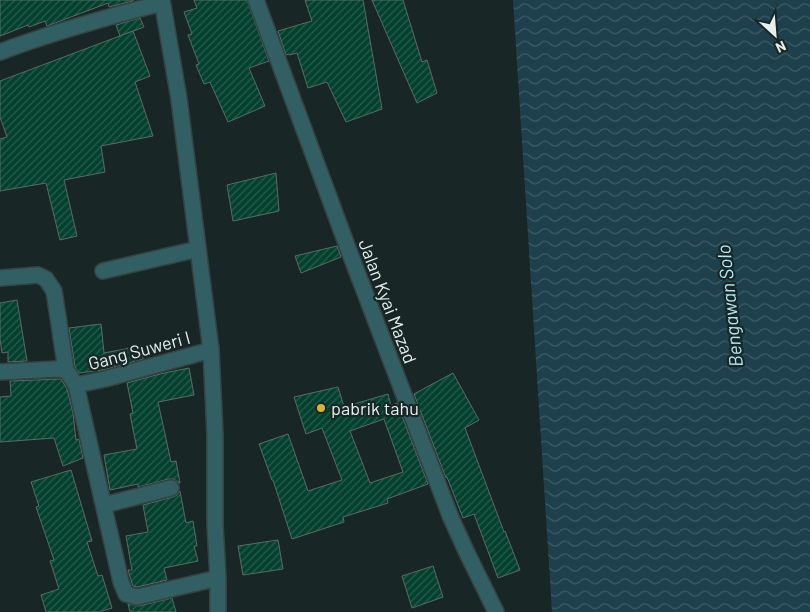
<svg xmlns="http://www.w3.org/2000/svg" width="810" height="612" font-family="Barlow,sans-serif">
	<style>
		.water { fill: url(#water-waves) }
		.building { fill: url(#building-hatch); stroke: #5b6b64; fill-rule: evenodd }
		.lines { fill: none; stroke-linecap: round; stroke-linejoin: round }
		.minor-casing { stroke: #354341; stroke-width: 18 }
		.minor { stroke: #315f63; stroke-width: 15 }
		.poi-dot { fill: #d9b334; stroke: #182725; stroke-width: 2 }
		.labels { text-anchor: middle; dominant-baseline: central; stroke-width: 4.5; stroke-linejoin: round; paint-order: stroke }
		.street-label { font-size: 18px; fill: #e5efed; stroke: #182725 }
		.poi-label { font-size: 18px; fill: #e5efed; stroke: #182725; text-anchor: start }
		.water-label { font-size: 19px; font-style: italic; fill: #b4e6f8; stroke: #182725 }
	</style>
	<defs>
		<pattern id="water-waves" width="16" height="10" patternUnits="userSpaceOnUse" patternTransform="scale(1.25)"><rect width="16" height="10" fill="#1d404c"/><path d="M0 5q4-4 8 0t8 0" fill="none" stroke="#3e5c66"/></pattern>
		<pattern id="building-hatch" width="6" height="6" patternUnits="userSpaceOnUse" patternTransform="scale(1.25)"><rect width="6" height="6" fill="#03412e"/><path d="M-1 1l2-2M0 6l6-6M5 7l2-2" fill="none" stroke="#285d4d"/></pattern>
	</defs>
	<rect width="100%" height="100%" fill="#182725"/>
	<polygon class="water" points="513,0 810,0 810,612 552,612"/>
	<g class="building">
		<polygon points="0,0 133,0 133,1 109,7 108,3 47,26 45,21 29,27 28,25 0,36"/>
		<polygon points="194,0 247,0 269,61 249,68 265,106 228,122 210,82 204,84 196,65 199,64 188,35 192,34 184,12 197,8"/>
		<polygon points="305,0 363,0 382,109 346,122 327,82 308,88 297,53 289,55 289,54 286,55 278,31 312,21"/>
		<polygon points="372,0 403,0 422,62 427,60 437,93 417,103"/>
		<polygon points="140,18 144,27 120,36 116,25"/>
		<polygon points="133,31 150,76 135,82 153,136 101,146 105,172 64,180 77,236 60,240 46,183 0,191 0,139 7,137 0,117 0,81"/>
		<polygon points="276,173 279,211 233,221 227,185"/>
		<polygon points="337,246 341,257 301,273 295,256"/>
		<polygon points="17,300 27,361 8,362 8,352 2,353 0,339 0,303"/>
		<polygon points="101,324 104,353 141,346 143,359 103,370 79,373 75,367 69,328"/>
		<polygon points="189,368 194,395 158,402 171,462 176,461 180,483 179,483 174,479 169,479 138,487 138,484 110,490 104,455 137,449 130,414 133,413 127,383 160,374"/>
		<polygon points="453,373 479,420 465,428 504,532 505,531 520,570 498,578 474,514 463,518 447,477 446,478 414,394"/>
		<polygon points="61,379 67,389 73,413 76,440 79,439 83,458 63,466 54,438 0,442 0,397 11,396 10,381"/>
		<path d="M338 387 344 407 388 394 391 406 397 403 428 484 387 499 388 503 343 517 344 522 292 539 273 480H272L259 444 288 434 308 491 342 480 322 428 306 434 294 397ZM384 419 403 472 370 483 350 431Z"/>
		<polygon points="71,470 92,541 87,542 98,576 102,575 112,608 99,612 46,612 41,595 59,589 50,561 54,560 36,507 39,506 31,482"/>
		<polygon points="180,491 186,523 193,521 197,546 194,546 198,561 164,568 167,580 137,587 133,586 128,570 132,570 126,536 148,532 143,505 173,497 177,495"/>
		<polygon points="278,540 283,569 243,575 238,546"/>
		<polygon points="433,566 443,597 412,608 402,576"/>
		<polygon points="172,598 176,612 130,612 128,604 139,606"/>
	</g>
	<g class="lines">
		<g class="minor-casing">
			<g id="minor">
				<polyline points="162,0 179,99 211,350 215,435 215,525 218,578 218,612"/>
				<polyline points="256,0 349,251 451,518 467,553 496,612"/>
				<path d="M0 52C53 32 107 17 162 3"/>
				<polyline points="103,271 198,249"/>
				<polyline points="0,278 38,275 46,279 54,291 66,370"/>
				<polyline points="0,372 59,369 66,370 76,385 121,582 126,594 137,597 218,578"/>
				<polyline points="76,385 105,379 211,350"/>
				<polyline points="104,505 171,488"/>
			</g>
		</g>
		<use href="#minor" class="minor"/>
	</g>
	<circle class="poi-dot" cx="321" cy="408" r="5"/>
	<g class="labels">
		<g class="street-label">
			<text transform="translate(388 301) rotate(69)">Jalan Kyai Mazad</text>
			<text transform="translate(139 350) rotate(-15)">Gang Suweri I</text>
		</g>
		<g class="poi-label">
			<text x="331" y="408">pabrik tahu</text>
		</g>
		<g class="water-label">
			<text transform="translate(729 306) rotate(-96)">Bengawan Solo</text>
		</g>
	</g>
	<g transform="translate(775 35) rotate(154)" stroke="#182725" stroke-width="4" paint-order="stroke">
	<path d="M0-4L9 19L0 12L-9 19Z" fill="#e5efed"/>
	<text y="-8" font-size="14" font-weight="bold" text-anchor="middle" fill="#e5efed">N</text>
	</g>
</svg>
